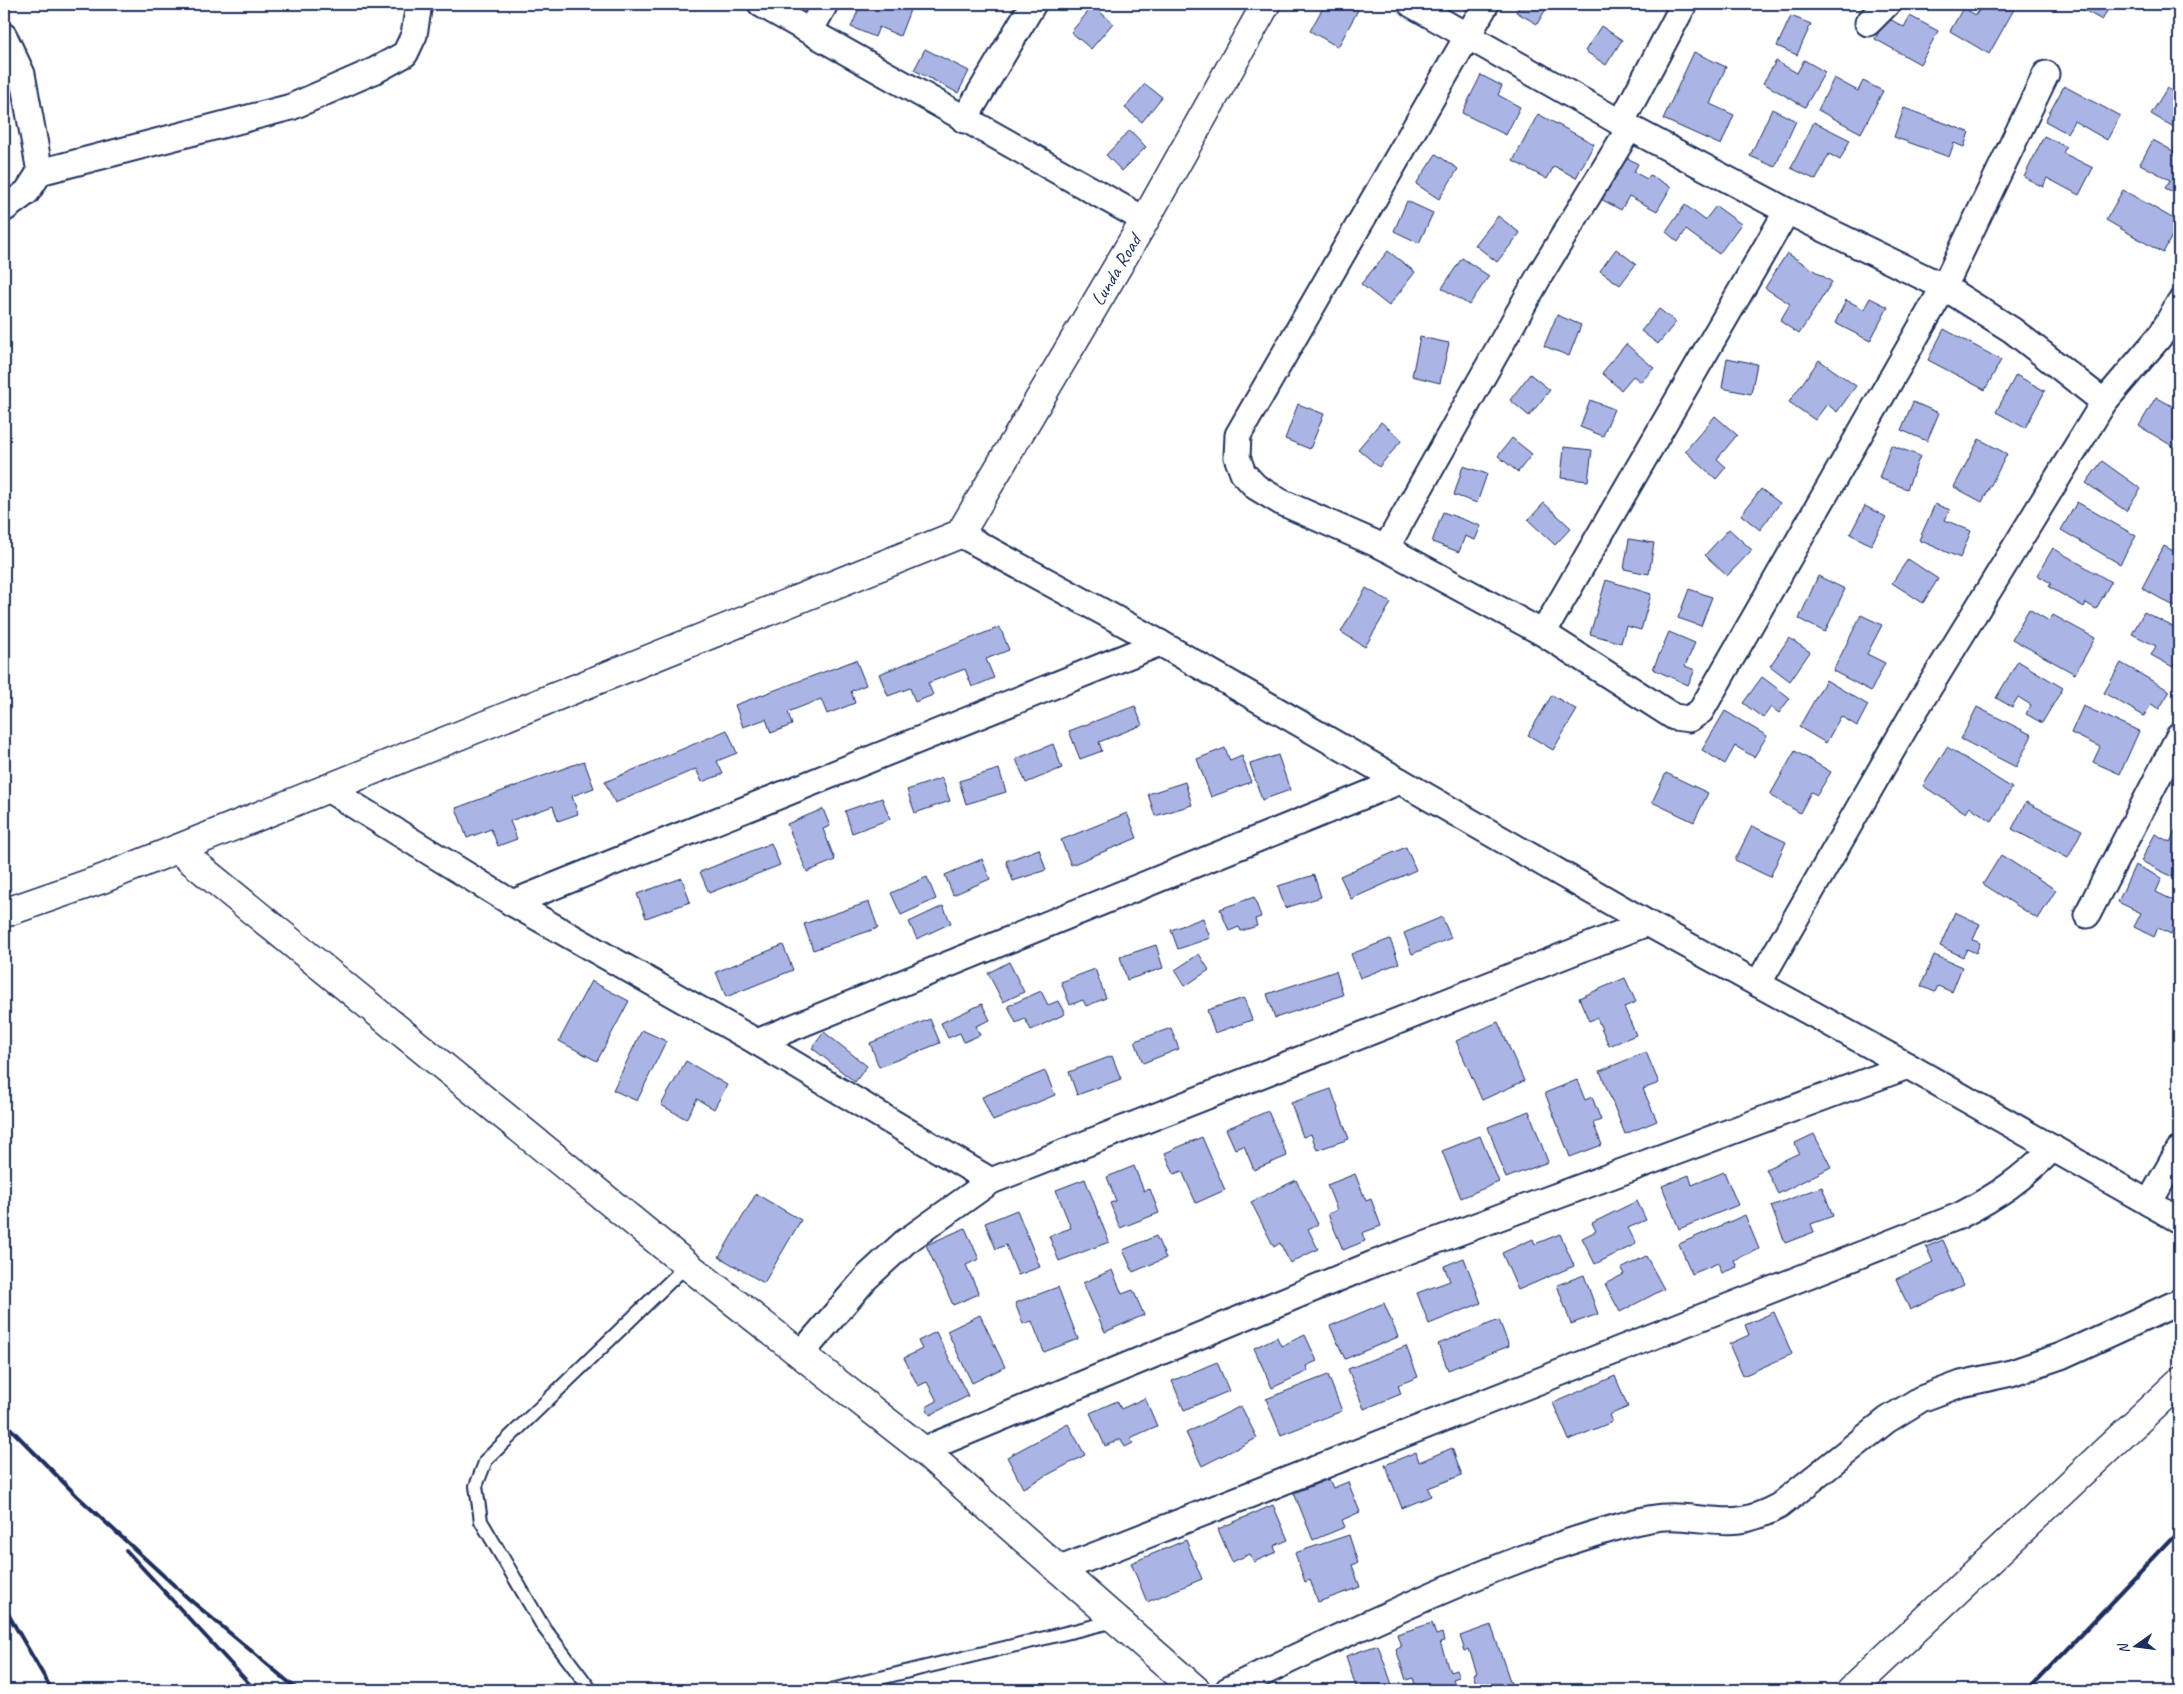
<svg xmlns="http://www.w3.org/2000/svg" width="2183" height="1694" font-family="Caveat,sans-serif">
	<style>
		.building { fill: #abb5e5; stroke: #1b2f5e }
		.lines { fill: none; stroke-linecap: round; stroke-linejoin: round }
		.service-casing { stroke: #1b2f5e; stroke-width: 16 }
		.minor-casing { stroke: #1b2f5e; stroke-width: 29 }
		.tertiary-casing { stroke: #1b2f5e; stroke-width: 31 }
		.service { stroke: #fff; stroke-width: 12 }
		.minor { stroke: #fff; stroke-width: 25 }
		.tertiary { stroke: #fff; stroke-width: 28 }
		.rail { stroke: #1b2f5e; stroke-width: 4 }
		.labels { text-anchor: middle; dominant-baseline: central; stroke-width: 4.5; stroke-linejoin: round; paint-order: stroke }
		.street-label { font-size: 20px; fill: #1b2f5e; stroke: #fff }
	</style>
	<rect width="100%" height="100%" fill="#fff"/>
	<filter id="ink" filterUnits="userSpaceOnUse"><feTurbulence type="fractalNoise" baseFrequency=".02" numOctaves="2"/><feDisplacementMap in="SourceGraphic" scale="10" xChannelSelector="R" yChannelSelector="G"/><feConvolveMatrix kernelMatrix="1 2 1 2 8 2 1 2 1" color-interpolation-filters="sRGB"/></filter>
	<g filter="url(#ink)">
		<g class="building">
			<polygon points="861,4 896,4 910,10 900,36 879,27 875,37 851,27"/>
			<polygon points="1325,4 1347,4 1358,10 1338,47 1310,31"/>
			<polygon points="1521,4 1549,4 1537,24 1516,12"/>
			<polygon points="1983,4 2017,4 1989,54 1950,31 1963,8 1976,15"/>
			<polygon points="2073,4 2111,4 2102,20"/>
			<polygon points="1093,6 1113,23 1091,49 1071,32"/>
			<polygon points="1791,16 1811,24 1797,55 1777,46"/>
			<polygon points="1910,16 1938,31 1920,64 1875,39 1886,17 1904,27"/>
			<polygon points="1601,26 1622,40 1606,65 1585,51"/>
			<polygon points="925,49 969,71 958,93 914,70"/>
			<polygon points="1694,52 1726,67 1710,104 1734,115 1721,145 1663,119"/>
			<polygon points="1804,60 1825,72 1805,107 1763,83 1776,61 1797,73"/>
			<polygon points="1481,75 1502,86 1498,95 1520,107 1506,135 1462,113"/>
			<polygon points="1834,78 1858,91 1863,81 1883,91 1861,133 1818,110"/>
			<polygon points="1145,84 1162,97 1142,122 1125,108"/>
			<polygon points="2064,86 2120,116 2107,140 2074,121 2067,133 2045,121"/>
			<polygon points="2167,88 2179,95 2179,130 2151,114"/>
			<polygon points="1904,108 1969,132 1964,147 1954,143 1949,157 1894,137"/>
			<polygon points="1772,109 1796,121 1775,167 1750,156"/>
			<polygon points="1538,114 1594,144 1576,178 1554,166 1547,179 1513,161"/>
			<polygon points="1814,122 1850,140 1840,160 1829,154 1816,180 1791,168"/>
			<polygon points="1130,130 1146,147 1122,171 1106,155"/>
			<polygon points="2044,136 2066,147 2063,153 2093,168 2079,195 2047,178 2043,187 2024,177"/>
			<polygon points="2153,140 2173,151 2177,144 2179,145 2179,195 2165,188 2170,180 2140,164"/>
			<polygon points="1436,154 1458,169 1439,199 1416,184"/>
			<polygon points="1624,156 1638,164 1634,172 1647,179 1650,175 1671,187 1657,211 1629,196 1621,210 1601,199"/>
			<polygon points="2123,190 2179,222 2163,253 2106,220"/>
			<polygon points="1407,201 1433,213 1419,243 1394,231"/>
			<polygon points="1685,205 1705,220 1716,206 1741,224 1719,254 1686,230 1678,242 1666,232"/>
			<polygon points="1498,216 1520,233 1497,262 1475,245"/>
			<polygon points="1616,249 1636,264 1620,285 1600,271"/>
			<polygon points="1388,251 1415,272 1389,306 1361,284"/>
			<polygon points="1787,253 1832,282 1799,334 1780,321 1790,304 1765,288"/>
			<polygon points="1462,258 1489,276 1469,305 1442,288"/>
			<polygon points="1870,298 1888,307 1870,341 1835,323 1846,300 1864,309"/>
			<polygon points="1659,309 1676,322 1658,344 1641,331"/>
			<polygon points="1557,315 1581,325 1569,356 1544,346"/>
			<polygon points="1944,329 2001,360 1985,390 1928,360"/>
			<polygon points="1420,337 1449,343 1440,383 1412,376"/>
			<polygon points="1626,344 1654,368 1641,382 1633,376 1621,390 1602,373"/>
			<polygon points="1727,358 1757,364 1751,394 1722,388"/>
			<polygon points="1819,360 1856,386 1837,412 1827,404 1815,420 1789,402"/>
			<polygon points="1530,374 1550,390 1529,416 1510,400"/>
			<polygon points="2016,375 2045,391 2025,428 1996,412"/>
			<polygon points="2156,397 2179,410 2179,450 2139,426"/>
			<polygon points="1590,400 1614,409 1603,436 1580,427"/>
			<polygon points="1913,402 1939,413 1927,441 1901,430"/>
			<polygon points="1298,404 1324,414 1310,449 1285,439"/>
			<polygon points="1715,416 1737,435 1717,459 1726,467 1716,479 1685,451"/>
			<polygon points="1381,422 1402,440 1379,467 1358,449"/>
			<polygon points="1512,438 1532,454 1518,472 1498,456"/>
			<polygon points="1979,439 2007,454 1982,502 1954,487"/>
			<polygon points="1891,445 1920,456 1907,489 1879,478"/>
			<polygon points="1564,447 1592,450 1588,481 1561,478"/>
			<polygon points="2102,461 2141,489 2126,511 2086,483"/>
			<polygon points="1463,466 1487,474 1477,503 1454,495"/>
			<polygon points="1761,489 1780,503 1760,530 1741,515"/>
			<polygon points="2077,502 2136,536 2120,564 2061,530"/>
			<polygon points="1544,503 1571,528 1555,545 1528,520"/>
			<polygon points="1935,504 1950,510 1945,520 1971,531 1960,558 1919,540"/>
			<polygon points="1865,506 1886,517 1871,545 1850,534"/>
			<polygon points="1443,512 1481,526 1475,540 1465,536 1459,552 1432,542"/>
			<polygon points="1729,529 1752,550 1727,576 1705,555"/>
			<polygon points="1629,539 1654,543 1649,574 1624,569"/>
			<polygon points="2164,546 2179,554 2179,609 2142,588"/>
			<polygon points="2053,548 2111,582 2096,609 2086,603 2084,607 2049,587 2051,583 2037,575"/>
			<polygon points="1908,559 1938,579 1923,603 1892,583"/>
			<polygon points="1818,576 1845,589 1825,632 1799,619"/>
			<polygon points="1606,580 1651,594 1641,630 1626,626 1621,643 1590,634"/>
			<polygon points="1366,588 1391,603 1365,647 1341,632"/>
			<polygon points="1689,589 1712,597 1701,626 1678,618"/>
			<polygon points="2029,609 2049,621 2053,615 2095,638 2075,674 2012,639"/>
			<polygon points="2144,612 2179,630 2179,655 2173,667 2151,655 2156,646 2132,634"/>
			<polygon points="1861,615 1882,625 1867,654 1885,663 1871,691 1833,671"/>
			<polygon points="1000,627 1009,650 986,659 994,678 972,687 965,669 928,683 933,695 915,702 910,688 888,696 879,674"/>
			<polygon points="1669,632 1695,643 1685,666 1695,670 1688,685 1653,669"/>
			<polygon points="1789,638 1810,652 1790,681 1770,666"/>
			<polygon points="856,660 866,685 851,691 855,703 827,714 821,699 788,712 792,725 771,733 766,719 743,727 735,705"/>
			<polygon points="2018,661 2063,688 2042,723 2026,714 2031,705 2018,697 2012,707 1996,698"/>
			<polygon points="2121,663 2170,691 2159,709 2151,704 2144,716 2104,693"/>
			<polygon points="1762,677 1790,698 1779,713 1771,707 1763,718 1743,703"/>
			<polygon points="1826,680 1868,705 1857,726 1841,716 1826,743 1799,727"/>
			<polygon points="1552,695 1577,710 1553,750 1528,735"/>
			<polygon points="1135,706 1142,725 1099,742 1102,751 1080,759 1069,731"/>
			<polygon points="2083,706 2139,731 2120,774 2093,762 2100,747 2071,733"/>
			<polygon points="1977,707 2032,735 2016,767 1961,739"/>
			<polygon points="1725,711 1767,736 1754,757 1735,746 1725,764 1702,750"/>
			<polygon points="727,730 737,753 717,761 723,774 702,782 696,769 615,803 605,782"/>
			<polygon points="1053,744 1062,768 1026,783 1016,759"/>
			<polygon points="1947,747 2012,788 1992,821 1970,807 1966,813 1923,786"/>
			<polygon points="1225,748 1230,761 1242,756 1251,782 1211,797 1197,759"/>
			<polygon points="1795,751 1831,772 1817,795 1811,792 1800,813 1770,795"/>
			<polygon points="1278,755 1290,790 1262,800 1250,764"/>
			<polygon points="584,761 594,788 572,796 578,814 558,821 553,806 510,821 517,839 498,846 491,829 467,838 456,808"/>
			<polygon points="999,769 1006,792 966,804 959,781"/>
			<polygon points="1666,773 1708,793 1694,822 1652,802"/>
			<polygon points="942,778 950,801 915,813 907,790"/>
			<polygon points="1185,782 1192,805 1155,816 1148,794"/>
			<polygon points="882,798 890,819 852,833 845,811"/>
			<polygon points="2026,802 2082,830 2068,858 2012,829"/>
			<polygon points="823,809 830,826 823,829 835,860 807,872 787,824"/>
			<polygon points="1127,813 1137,838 1071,865 1061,840"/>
			<polygon points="2178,825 2179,864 2173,877 2141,861 2155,834 2170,842"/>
			<polygon points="1752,826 1786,842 1770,877 1735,860"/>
			<polygon points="771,843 780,865 709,893 700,872"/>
			<polygon points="1406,847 1416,870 1351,899 1340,876"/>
			<polygon points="1039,849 1046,870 1013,881 1006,861"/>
			<polygon points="2001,855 2056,890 2038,919 1983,884"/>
			<polygon points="982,859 990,879 953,895 945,875"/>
			<polygon points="2135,865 2162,878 2156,892 2179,903 2179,915 2171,934 2158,928 2154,937 2134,927 2141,913 2118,902"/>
			<polygon points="1314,875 1321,897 1285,908 1278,886"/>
			<polygon points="927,877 936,899 901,915 891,893"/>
			<polygon points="682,878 690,902 646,918 637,894"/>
			<polygon points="1254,897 1261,917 1255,919 1257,926 1241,931 1239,927 1229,931 1220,909"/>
			<polygon points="869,902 878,928 813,950 804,924"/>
			<polygon points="943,906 951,923 917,939 909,922"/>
			<polygon points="1955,912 1980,924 1973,940 1980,943 1976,953 1967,949 1963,957 1940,946"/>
			<polygon points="1442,917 1451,938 1412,954 1404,933"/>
			<polygon points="1203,918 1210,938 1178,949 1171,930"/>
			<polygon points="1390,939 1399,963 1360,978 1351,954"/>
			<polygon points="783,945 793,970 726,997 716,972"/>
			<polygon points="1156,945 1163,968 1127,980 1120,957"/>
			<polygon points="1199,954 1209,970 1185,986 1175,970"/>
			<polygon points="1934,955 1962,967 1952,992 1938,986 1935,992 1921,986"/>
			<polygon points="1009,962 1024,992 1003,1002 988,973"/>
			<polygon points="1095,969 1106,998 1086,1006 1083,1000 1070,1005 1061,982"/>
			<polygon points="1336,971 1343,995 1275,1018 1267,994"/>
			<polygon points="1625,978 1636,1002 1624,1007 1636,1035 1609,1046 1597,1018 1589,1021 1579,998"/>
			<polygon points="591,981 629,1001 597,1061 559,1041"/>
			<polygon points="1041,991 1048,1005 1058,1001 1065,1014 1031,1030 1025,1019 1016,1023 1008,1006"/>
			<polygon points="1244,998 1252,1020 1215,1033 1207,1010"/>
			<polygon points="982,1004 990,1020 976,1026 980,1035 964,1042 960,1033 948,1038 941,1023"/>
			<polygon points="930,1019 940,1043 879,1067 870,1043"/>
			<polygon points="1498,1022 1524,1081 1482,1100 1456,1041"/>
			<polygon points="1171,1028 1179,1049 1143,1063 1135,1041"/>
			<polygon points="642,1030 666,1041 637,1101 613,1090"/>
			<polygon points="824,1032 867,1066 855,1082 812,1048"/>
			<polygon points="1646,1052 1659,1083 1643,1089 1657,1121 1625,1134 1600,1071"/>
			<polygon points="1112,1056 1121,1079 1077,1095 1069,1072"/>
			<polygon points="686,1061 727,1085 714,1109 697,1099 686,1119 661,1105"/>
			<polygon points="1045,1071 1055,1095 993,1121 982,1097"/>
			<polygon points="1577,1080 1585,1100 1592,1097 1601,1120 1593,1123 1602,1145 1570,1157 1545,1093"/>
			<polygon points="1331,1089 1349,1139 1317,1150 1311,1134 1303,1137 1291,1103"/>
			<polygon points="1268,1111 1287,1156 1254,1170 1244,1146 1235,1149 1226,1129"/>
			<polygon points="1529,1111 1548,1162 1506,1178 1488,1127"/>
			<polygon points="1814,1134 1831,1167 1778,1194 1766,1169 1799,1153 1795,1143"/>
			<polygon points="1480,1136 1499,1182 1461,1198 1442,1151"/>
			<polygon points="1202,1137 1225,1190 1196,1203 1182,1171 1174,1174 1165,1153"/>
			<polygon points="1134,1166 1144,1191 1150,1189 1159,1213 1120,1228 1110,1203 1116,1201 1107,1177"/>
			<polygon points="1724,1172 1738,1205 1679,1229 1662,1186 1689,1175 1692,1185"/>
			<polygon points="1355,1174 1366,1201 1371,1199 1381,1226 1362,1233 1365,1241 1343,1250 1328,1214 1337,1210 1327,1185"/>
			<polygon points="1085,1179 1109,1242 1059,1261 1049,1236 1071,1228 1056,1190"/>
			<polygon points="1296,1180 1318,1224 1308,1229 1318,1249 1290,1263 1280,1243 1274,1247 1251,1202"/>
			<polygon points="1822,1187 1833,1216 1811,1224 1814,1232 1785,1243 1771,1206"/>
			<polygon points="756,1194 801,1220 764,1283 719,1257"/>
			<polygon points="1637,1201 1646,1220 1628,1228 1636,1244 1595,1264 1582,1238 1596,1231 1592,1223"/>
			<polygon points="1017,1210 1040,1267 1018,1275 1006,1245 996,1249 985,1223"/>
			<polygon points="1745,1215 1759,1249 1734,1260 1737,1267 1722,1273 1718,1263 1692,1274 1679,1244"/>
			<polygon points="965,1228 979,1259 966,1265 979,1294 953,1305 926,1245"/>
			<polygon points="1560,1234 1574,1266 1518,1290 1502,1253 1533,1239 1535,1244"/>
			<polygon points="1156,1236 1166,1258 1133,1272 1123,1250"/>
			<polygon points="1943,1240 1963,1285 1910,1310 1896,1279 1933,1262 1926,1247"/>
			<polygon points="1646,1256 1664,1289 1620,1312 1605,1284 1624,1274 1621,1269"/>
			<polygon points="1464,1258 1481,1303 1429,1324 1417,1293 1450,1281 1444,1266"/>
			<polygon points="1112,1270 1122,1294 1133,1290 1144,1315 1105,1332 1083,1283"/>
			<polygon points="1584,1275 1598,1314 1571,1324 1557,1285"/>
			<polygon points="1058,1287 1078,1339 1044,1352 1032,1321 1023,1324 1015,1303"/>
			<polygon points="1384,1303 1398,1337 1345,1359 1330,1326"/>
			<polygon points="1774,1312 1792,1354 1743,1376 1729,1344 1749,1335 1745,1325"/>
			<polygon points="980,1315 1005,1367 972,1383 947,1331"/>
			<polygon points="1499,1320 1509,1346 1448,1370 1438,1344"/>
			<polygon points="936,1332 968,1396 930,1415 926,1407 937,1401 927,1382 918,1386 904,1358 922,1349 918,1341"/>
			<polygon points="1305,1335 1317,1361 1306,1366 1308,1371 1272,1388 1254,1348 1277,1337 1281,1346"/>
			<polygon points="1406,1346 1418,1377 1398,1385 1401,1394 1364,1409 1348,1369"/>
			<polygon points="1217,1362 1229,1391 1184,1410 1172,1381"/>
			<polygon points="1328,1375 1342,1411 1281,1435 1266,1399"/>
			<polygon points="1615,1376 1628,1407 1609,1415 1612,1422 1569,1440 1553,1403"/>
			<polygon points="1145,1398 1157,1426 1130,1438 1133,1443 1125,1447 1121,1439 1105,1446 1090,1413 1117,1401 1121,1409"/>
			<polygon points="1241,1406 1257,1438 1202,1466 1186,1433"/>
			<polygon points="1068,1424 1085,1455 1023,1488 1007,1457"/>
			<polygon points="1452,1448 1462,1475 1428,1488 1431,1496 1402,1508 1385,1465 1416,1452 1419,1462"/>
			<polygon points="1329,1479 1333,1488 1348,1482 1360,1512 1342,1520 1345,1527 1313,1540 1294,1493"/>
			<polygon points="1273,1505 1288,1540 1274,1546 1276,1552 1254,1562 1250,1554 1232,1562 1218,1529"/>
			<polygon points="1349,1535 1358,1563 1352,1565 1360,1587 1318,1602 1310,1580 1305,1582 1295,1553"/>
			<polygon points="1186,1540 1202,1579 1147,1602 1131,1563"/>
			<polygon points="1432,1623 1436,1635 1442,1633 1444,1641 1440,1642 1450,1672 1456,1670 1459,1677 1453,1679 1457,1690 1417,1690 1413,1678 1406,1680 1396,1649 1401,1647 1397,1634"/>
			<polygon points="1491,1625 1512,1687 1500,1690 1478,1690 1473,1674 1477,1673 1469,1649 1465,1651 1460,1636"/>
			<polygon points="1378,1645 1394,1690 1360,1690 1359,1686 1356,1687 1346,1656"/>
		</g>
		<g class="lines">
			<g class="service-casing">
				<g id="service">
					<polyline points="591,1690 544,1628 481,1521 476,1486 486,1460 687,1265"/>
					<polyline points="831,1690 1115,1621"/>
				</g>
			</g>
			<g class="minor-casing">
				<g id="minor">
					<polyline points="761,4 1145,220"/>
					<polyline points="1411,4 1621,123 1787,211 1944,287 2012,330 2104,402 1911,717 1758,984"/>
					<polyline points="1486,4 1238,435 1237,457 1243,473 1256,487 1281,502 1386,548 1543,633 1674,717 1689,719 1701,711 1944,287 2046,74"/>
					<polyline points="1868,23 1887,4"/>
					<polyline points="810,31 825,4"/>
					<polyline points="4,36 22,74 40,172 27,192 4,209"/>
					<polyline points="964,120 1033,4"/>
					<polyline points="1621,123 1684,4"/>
					<polyline points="40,172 291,107 376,70 405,54 414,35 419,4"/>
					<polyline points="2104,402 2161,335 2179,303"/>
					<polyline points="960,534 1160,643 1647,923 1908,1066 2179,1220"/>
					<polyline points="1386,548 1541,273 1630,127"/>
					<polyline points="1543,633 1787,211"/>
					<polyline points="1400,781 757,1042 991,1181 1647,923"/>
					<polyline points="326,788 512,903 757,1042"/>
					<polyline points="512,903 1160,643"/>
					<polyline points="2087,915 2179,736"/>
					<polyline points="2149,1203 2179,1150"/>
					<polyline points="801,1354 866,1278 905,1242 991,1181"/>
					<polyline points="923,1450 1373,1264 1908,1066"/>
					<path d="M1058 1570 1959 1216C1999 1195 2021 1180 2053 1148"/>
					<path d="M1228 1690C1282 1663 1336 1638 1392 1613 1466 1579 1542 1548 1621 1526 1637 1521 1660 1516 1677 1517 1721 1519 1736 1529 1779 1506L1887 1420 1921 1399 1961 1384 2011 1373 2061 1356 2179 1302"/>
				</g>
			</g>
			<g class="tertiary-casing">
				<g id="tertiary">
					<polyline points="177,849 687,1265 923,1450 1196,1690"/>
					<polyline points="4,913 102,879 177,849 960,534 1145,220 1266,4"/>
					<polyline points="1851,1690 2179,1382"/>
				</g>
			</g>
			<use href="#service" class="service"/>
			<use href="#minor" class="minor"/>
			<use href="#tertiary" class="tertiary"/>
			<g class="rail">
				<polyline points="4,1422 77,1496 189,1599 298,1690"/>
				<polyline points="126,1550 255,1690"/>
				<polyline points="4,1607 52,1690"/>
				<polyline points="2028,1690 2179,1531"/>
			</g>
		</g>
	</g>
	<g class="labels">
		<g class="street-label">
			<text transform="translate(1116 270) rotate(-59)">Lunda Road</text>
		</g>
	</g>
	<rect width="2183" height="1694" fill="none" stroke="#fff" stroke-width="20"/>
	<rect x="10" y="10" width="2163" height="1674" fill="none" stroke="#1b2f5e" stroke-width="2" filter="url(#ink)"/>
	<g transform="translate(2136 1646) rotate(256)" stroke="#ffffff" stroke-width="4" paint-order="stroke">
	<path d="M0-4L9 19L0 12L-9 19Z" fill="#1b2f5e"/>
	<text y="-8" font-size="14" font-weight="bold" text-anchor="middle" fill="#1b2f5e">N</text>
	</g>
</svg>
